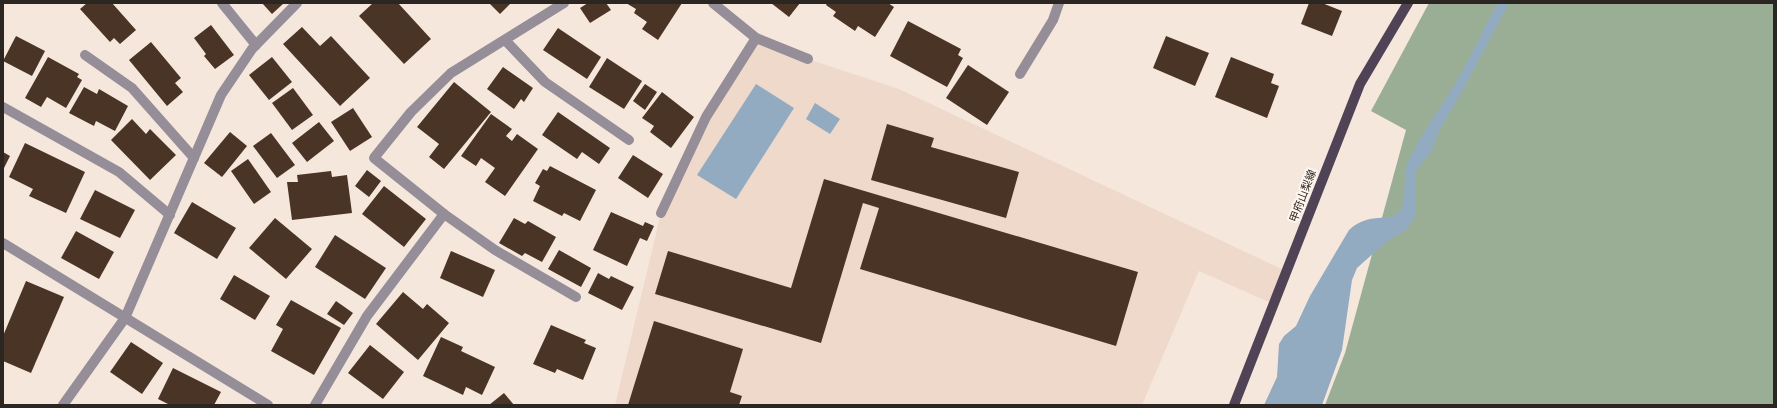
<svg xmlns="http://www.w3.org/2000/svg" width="1777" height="408" font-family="'Varela Round','Noto Sans JP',sans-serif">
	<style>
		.built { fill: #efd9cb }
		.forest { fill: #9aad95 }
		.water { fill: #93abc0 }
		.building { fill: #4a3425 }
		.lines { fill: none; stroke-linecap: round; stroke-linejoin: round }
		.minor { stroke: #958e98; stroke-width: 10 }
		.major { stroke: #504356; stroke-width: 10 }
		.labels { text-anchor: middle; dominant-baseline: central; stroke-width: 4; stroke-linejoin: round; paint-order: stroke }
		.street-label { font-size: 11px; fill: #2b2622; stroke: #fff6f0 }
	</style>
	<rect width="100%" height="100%" fill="#f6e7dd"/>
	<polygon class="built" points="756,38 808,59 899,89 1286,271 1273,304 1199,271 1142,405 615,405 661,213 706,117"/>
	<polygon class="forest" points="1429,3 1774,3 1774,405 1325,405 1345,353 1406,130 1371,111"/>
	<g class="water">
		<path d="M1498 3H1509L1464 88 1440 129 1431 152 1416 171V215L1407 229 1385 243 1357 268 1352 280 1342 350 1322 405H1264L1277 377 1279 344 1284 336 1296 326 1310 296 1349 230C1355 224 1362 221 1370 219 1379 217 1393 219 1399 212 1408 202 1402 176 1408 162 1420 136 1437 113 1452 89 1469 61 1482 31 1498 3Z"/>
		<polygon points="756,84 794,108 736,199 697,175"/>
		<polygon points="815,103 840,119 830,134 806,119"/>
	</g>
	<g class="building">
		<polygon points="87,3 112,3 136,30 120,44 114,38 110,42 80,9"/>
		<polygon points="262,3 284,3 272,14"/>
		<polygon points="373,3 398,3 431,39 404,64 359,16"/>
		<polygon points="489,3 511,3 500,14"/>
		<polygon points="588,3 606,3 611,10 590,23 580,8"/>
		<polygon points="626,3 682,3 658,40 642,29 647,22 634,13 636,9"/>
		<polygon points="771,3 800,3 789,17"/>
		<polygon points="827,3 888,3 894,7 875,37 858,26 855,31 833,16 836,12 826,5"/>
		<polygon points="1309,3 1322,3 1342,11 1332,36 1301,24"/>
		<polygon points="908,21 961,49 958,55 963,58 947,87 890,56"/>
		<polygon points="211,25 234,55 215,69 204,56 206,54 194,38"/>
		<polygon points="302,27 320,46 331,36 370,78 340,106 283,44"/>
		<polygon points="558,28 601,57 587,79 543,50"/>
		<polygon points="16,36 45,51 32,76 3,61"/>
		<polygon points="1166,36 1209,53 1195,86 1153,68"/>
		<polygon points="151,42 181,78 175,83 183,92 167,106 129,60"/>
		<polygon points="48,57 79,74 77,77 82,80 66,108 47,97 41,107 25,98"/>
		<polygon points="272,57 292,82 269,100 249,75"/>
		<polygon points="1231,57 1274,74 1271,83 1279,86 1267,118 1215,97"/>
		<polygon points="607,58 642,81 624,109 589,87"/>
		<polygon points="968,65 1009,92 987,125 946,98"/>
		<polygon points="503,67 533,88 524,102 521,99 514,109 487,89"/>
		<polygon points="454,82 491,112 444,169 429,157 439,144 417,127"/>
		<polygon points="645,84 657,92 645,110 633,101"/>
		<polygon points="84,87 97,94 99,89 128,106 115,131 96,121 94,126 69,113"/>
		<polygon points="293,88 313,115 292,130 272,103"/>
		<polygon points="662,92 694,117 671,148 650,132 654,126 642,118"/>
		<polygon points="353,108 372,137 350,151 331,122"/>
		<polygon points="558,112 610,148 599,164 582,152 577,159 542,135"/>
		<polygon points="491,114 512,129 506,136 512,141 517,134 538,149 505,196 485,182 495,168 481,158 476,166 461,156"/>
		<polygon points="132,119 146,134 150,129 176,155 150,180 111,140"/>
		<polygon points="319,122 334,141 307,162 292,143"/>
		<polygon points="887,124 934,138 931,147 1019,172 1006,218 871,180"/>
		<polygon points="230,132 247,146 222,177 204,163"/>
		<polygon points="271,133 295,165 277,178 253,146"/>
		<polygon points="25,143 85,172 66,213 29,196 33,189 9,177"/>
		<polygon points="3,152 10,156 3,170"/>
		<polygon points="633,155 663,174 648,198 618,178"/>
		<polygon points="248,159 271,192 254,204 231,171"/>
		<polygon points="550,166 596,190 580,221 564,213 562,216 533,201 540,186 535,183 543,169 547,171"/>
		<polygon points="367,170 381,181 369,197 355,186"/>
		<polygon points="331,171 332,177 347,175 352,213 292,220 287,182 298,182 297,175"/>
		<polygon points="824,179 1138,272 1116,346 860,269 879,208 863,203 821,343 655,294 668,251 791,288"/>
		<polygon points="384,186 426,219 404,247 362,214"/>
		<polygon points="95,190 135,210 120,238 80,219"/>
		<polygon points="192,202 236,228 217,259 174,233"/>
		<polygon points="611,212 643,226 645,222 654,226 647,241 640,238 627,266 593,250"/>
		<polygon points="275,218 312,249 286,279 249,248"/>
		<polygon points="514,218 525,224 528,221 556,237 542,262 525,253 522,256 499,243"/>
		<polygon points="76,231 114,252 99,279 61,258"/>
		<polygon points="335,235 386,268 365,299 315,267"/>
		<polygon points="559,250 591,268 581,287 548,269"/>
		<polygon points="451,251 495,270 483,297 440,278"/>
		<polygon points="598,273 609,279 611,276 634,287 622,310 588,293"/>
		<polygon points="234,275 270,296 255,320 220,299"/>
		<polygon points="26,281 64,297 31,373 3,361 3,336"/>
		<polygon points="403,292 423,309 427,304 449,323 418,360 376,324"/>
		<polygon points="291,300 341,328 314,375 271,351 283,329 276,325"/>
		<polygon points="336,301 353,313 344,325 327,314"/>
		<polygon points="654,321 743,349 730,392 742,396 739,405 628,405"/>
		<polygon points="551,325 586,340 584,343 596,348 583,380 557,369 555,373 533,364"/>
		<polygon points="441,337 463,347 461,351 495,367 482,395 466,387 463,395 423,376"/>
		<polygon points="131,342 163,363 142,394 110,372"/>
		<polygon points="370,345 404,372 383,399 348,373"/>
		<polygon points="173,368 221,392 214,405 170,405 158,399"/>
		<polygon points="504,393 514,405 489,405"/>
	</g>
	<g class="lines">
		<g class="minor">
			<polyline points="222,3 256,45"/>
			<polyline points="713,3 756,38 808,59"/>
			<polyline points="505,40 545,82 629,140"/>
			<polyline points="85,55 132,88 194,158"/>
			<polyline points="1020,74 1053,20 1059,3"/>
			<polyline points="3,107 119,172 170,215"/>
			<polyline points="661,213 706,117 756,38"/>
			<polyline points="444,214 495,250 576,297"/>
			<polyline points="3,243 268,405"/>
			<polyline points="63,405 125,318 221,95 252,49 297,3"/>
			<polyline points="315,405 367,316 444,214 374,158 411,112 451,73 564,3"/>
		</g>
		<polyline class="major" points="1234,405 1360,84 1408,3"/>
	</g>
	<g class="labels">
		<g class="street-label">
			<text transform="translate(1303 196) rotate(-69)">甲府山梨線</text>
		</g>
	</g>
	<rect width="1777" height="408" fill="none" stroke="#2b2622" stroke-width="8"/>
</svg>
